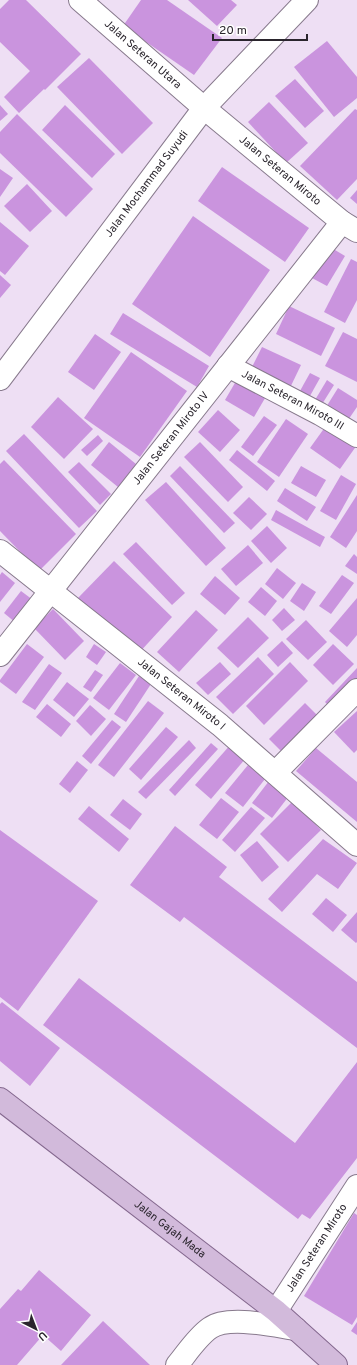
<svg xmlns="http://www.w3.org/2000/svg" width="357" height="1365" font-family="Overpass,sans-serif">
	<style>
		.building { fill: #ca94de }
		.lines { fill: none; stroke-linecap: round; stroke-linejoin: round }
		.minor-casing { stroke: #887a8d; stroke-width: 24 }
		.major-casing { stroke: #84688e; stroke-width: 24 }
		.minor { stroke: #fff; stroke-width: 22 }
		.major { stroke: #d2badb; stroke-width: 22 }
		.labels { text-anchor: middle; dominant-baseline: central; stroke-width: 3; stroke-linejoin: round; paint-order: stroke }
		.street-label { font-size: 11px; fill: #2a252d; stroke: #fff }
	</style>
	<rect width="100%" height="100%" fill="#eedff4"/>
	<g class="building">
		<polygon points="9,0 26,0 81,54 45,90 44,89 19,113 4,97 30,71 0,42 0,9"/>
		<polygon points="141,0 167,0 222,38 194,75 123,26"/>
		<polygon points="188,0 231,0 237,5 217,26"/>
		<polygon points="327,41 357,77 357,98 334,117 294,67"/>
		<polygon points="89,58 153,123 122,154 57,87"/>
		<polygon points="295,79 324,111 305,128 275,96"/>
		<polygon points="269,102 308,143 286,163 248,122"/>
		<polygon points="0,105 8,114 0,121"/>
		<polygon points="65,105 115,154 92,178 42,130"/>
		<polygon points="355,109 357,110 357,179 337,200 300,166"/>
		<polygon points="17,114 93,189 66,217 0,153 0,132"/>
		<polygon points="222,167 309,228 285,262 198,201"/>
		<polygon points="0,169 13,178 0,197"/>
		<polygon points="27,184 52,211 30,232 4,206"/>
		<polygon points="357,190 357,204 350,198"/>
		<polygon points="193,216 270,270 210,357 132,304"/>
		<polygon points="0,222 29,246 5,275 0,271"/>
		<polygon points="330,247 345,256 327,286 312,278"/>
		<polygon points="351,259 357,262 357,300 345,323 324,312"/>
		<polygon points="0,275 11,285 0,298"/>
		<polygon points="289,306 335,328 321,356 276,334"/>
		<polygon points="123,313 209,366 197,387 110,334"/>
		<polygon points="343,332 357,339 357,382 325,366"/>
		<polygon points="95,334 121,352 94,390 68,372"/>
		<polygon points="262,347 301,365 287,394 248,375"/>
		<polygon points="131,352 187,391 140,457 84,418"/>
		<polygon points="310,373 320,378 306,403 296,398"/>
		<polygon points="239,376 268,393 254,417 225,400"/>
		<polygon points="327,380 334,385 319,409 312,405"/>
		<polygon points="338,388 357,400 357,407 344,426 323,412"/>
		<polygon points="58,397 93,429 64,459 31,427"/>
		<polygon points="218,410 240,430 220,452 198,432"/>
		<polygon points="264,416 277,425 253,456 241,447"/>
		<polygon points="286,419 308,434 279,477 257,462"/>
		<polygon points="328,423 357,445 340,469 310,448"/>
		<polygon points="24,434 97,511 79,528 6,451"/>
		<polygon points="98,435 103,441 87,456 81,450"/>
		<polygon points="109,442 136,464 118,487 91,465"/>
		<polygon points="200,442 243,487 228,502 184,457"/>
		<polygon points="237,450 275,481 267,491 229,460"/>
		<polygon points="4,460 76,534 39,571 0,531 0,464"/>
		<polygon points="79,462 111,494 100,505 68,472"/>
		<polygon points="180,466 235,523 224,533 170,476"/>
		<polygon points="301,466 326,480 316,497 291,483"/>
		<polygon points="341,475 356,484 336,520 320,511"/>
		<polygon points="166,482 226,548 206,566 145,500"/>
		<polygon points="285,488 316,507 307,521 277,501"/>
		<polygon points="357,495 357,531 346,548 330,537"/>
		<polygon points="249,497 267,514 251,530 233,513"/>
		<polygon points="276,510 325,537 320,547 271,520"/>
		<polygon points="267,526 287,548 271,563 251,541"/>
		<polygon points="136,542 185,593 172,605 123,554"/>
		<polygon points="248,545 263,563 236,586 221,569"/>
		<polygon points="354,554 357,557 357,574 345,566"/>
		<polygon points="114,561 172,617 137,655 78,598"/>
		<polygon points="277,568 296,583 283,599 265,584"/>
		<polygon points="2,572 15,583 0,602 0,575"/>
		<polygon points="342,575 354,583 331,614 319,606"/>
		<polygon points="215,576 240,598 225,615 200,594"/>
		<polygon points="302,583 316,592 304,611 290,601"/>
		<polygon points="261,587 277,601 265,616 248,602"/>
		<polygon points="21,591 33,600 16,623 4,613"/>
		<polygon points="357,598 357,635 347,647 329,631"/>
		<polygon points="284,608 295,620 282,631 272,620"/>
		<polygon points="53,609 84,641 65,660 34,628"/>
		<polygon points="196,610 218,630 179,672 157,652"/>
		<polygon points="248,617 269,638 238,668 217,648"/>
		<polygon points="306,620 327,642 308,660 286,639"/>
		<polygon points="282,641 293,653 278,667 267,655"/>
		<polygon points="27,644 44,657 16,694 0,682 0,680"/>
		<polygon points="94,644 106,652 97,665 86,657"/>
		<polygon points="333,644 354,664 333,685 313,665"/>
		<polygon points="258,657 274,674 233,714 216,697"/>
		<polygon points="220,662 231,674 208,695 196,683"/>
		<polygon points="290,662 308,681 264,725 246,706"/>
		<polygon points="120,663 136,675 109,710 93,698"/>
		<polygon points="49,664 62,673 35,710 22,702"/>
		<polygon points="357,668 357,679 330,707 325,702"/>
		<polygon points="95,670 103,675 91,692 83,687"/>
		<polygon points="139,676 151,684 126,722 114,714"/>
		<polygon points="67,682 89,699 74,717 53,700"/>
		<polygon points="148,701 164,713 114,777 98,765"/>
		<polygon points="305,703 319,717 282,752 269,739"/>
		<polygon points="47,704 71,724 61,737 36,717"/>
		<polygon points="90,705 106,719 91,736 76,721"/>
		<polygon points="357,711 357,750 354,753 334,732"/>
		<polygon points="112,720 121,727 91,764 82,756"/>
		<polygon points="166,727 178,737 141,780 129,769"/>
		<polygon points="189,740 196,748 146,799 138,792"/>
		<polygon points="211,743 218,749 175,796 169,790"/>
		<polygon points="231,744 246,758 211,799 195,785"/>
		<polygon points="316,748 357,782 357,822 296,771"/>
		<polygon points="77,761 88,770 70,793 59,784"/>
		<polygon points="248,765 265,779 243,807 225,793"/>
		<polygon points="269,781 289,796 272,818 252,803"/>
		<polygon points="221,798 239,812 217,839 199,825"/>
		<polygon points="123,799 142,814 130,830 110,815"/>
		<polygon points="293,801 321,830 288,862 260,834"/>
		<polygon points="89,806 129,839 119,852 78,819"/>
		<polygon points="251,807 265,818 235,852 222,840"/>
		<polygon points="175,826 227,867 219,877 357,982 357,1048 184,917 180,922 130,885"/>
		<polygon points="0,830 98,901 18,1011 0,997"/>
		<polygon points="323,839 357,863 338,889 317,874 282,912 268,899"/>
		<polygon points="257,841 279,867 262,882 240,855"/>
		<polygon points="326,898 347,915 333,932 312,914"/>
		<polygon points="357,912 357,942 356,943 341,930"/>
		<polygon points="79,978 295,1143 357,1062 357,1158 310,1219 302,1214 298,1219 43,1025"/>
		<polygon points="2,1002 60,1048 30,1086 0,1061 0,1004"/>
		<polygon points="354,1213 357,1215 357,1317 352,1325 304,1296"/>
		<polygon points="39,1270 91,1315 61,1351 43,1335 17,1365 0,1365 0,1309 18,1289 21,1291"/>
		<polygon points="103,1321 150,1365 61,1365"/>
		<polygon points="357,1322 357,1335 351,1331"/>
	</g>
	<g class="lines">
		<g class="minor-casing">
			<g id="minor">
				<path id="s1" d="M80 0 204 108 342 222 357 231"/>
				<path id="s2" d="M228 366 320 414 357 436"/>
				<path id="s3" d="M0 379 204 108 307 0"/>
				<path id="s4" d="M0 551 220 725 357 845"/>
				<path id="s5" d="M0 655 342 222"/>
				<polyline points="275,773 357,690"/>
				<path id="s6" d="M276 1311 357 1186"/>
				<path d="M177 1365C187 1353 197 1337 210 1328 228 1315 275 1326 296 1329"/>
			</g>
		</g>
		<g class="major-casing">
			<g id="major">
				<path id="s7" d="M0 1099 276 1311 336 1365"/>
			</g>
		</g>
		<use href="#minor" class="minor"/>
		<use href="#major" class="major"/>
	</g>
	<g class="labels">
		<g class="street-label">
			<text stroke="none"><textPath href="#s1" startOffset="83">Jalan Seteran Utara</textPath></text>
			<text stroke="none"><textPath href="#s1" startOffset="263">Jalan Seteran Miroto</textPath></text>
			<text stroke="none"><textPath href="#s3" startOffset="244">Jalan Mochammad Suyudi</textPath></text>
			<text stroke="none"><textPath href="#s2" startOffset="73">Jalan Seteran Miroto III</textPath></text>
			<text stroke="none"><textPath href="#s5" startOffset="276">Jalan Seteran Miroto IV</textPath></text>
			<text stroke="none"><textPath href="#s4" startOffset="231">Jalan Seteran Miroto I</textPath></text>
			<text stroke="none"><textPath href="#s7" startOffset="214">Jalan Gajah Mada</textPath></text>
			<text stroke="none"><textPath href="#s6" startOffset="75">Jalan Seteran Miroto</textPath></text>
		</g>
	</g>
	<g transform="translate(36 1329) rotate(138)" stroke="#ffffff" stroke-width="3" paint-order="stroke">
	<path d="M0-3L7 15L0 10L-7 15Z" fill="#2a252d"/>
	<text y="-6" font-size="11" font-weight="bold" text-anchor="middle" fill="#2a252d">U</text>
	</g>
	<path d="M213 34v6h94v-6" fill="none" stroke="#2a252d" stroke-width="2"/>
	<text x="219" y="34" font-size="12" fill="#2a252d" stroke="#ffffff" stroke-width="3" paint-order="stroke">20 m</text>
</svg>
